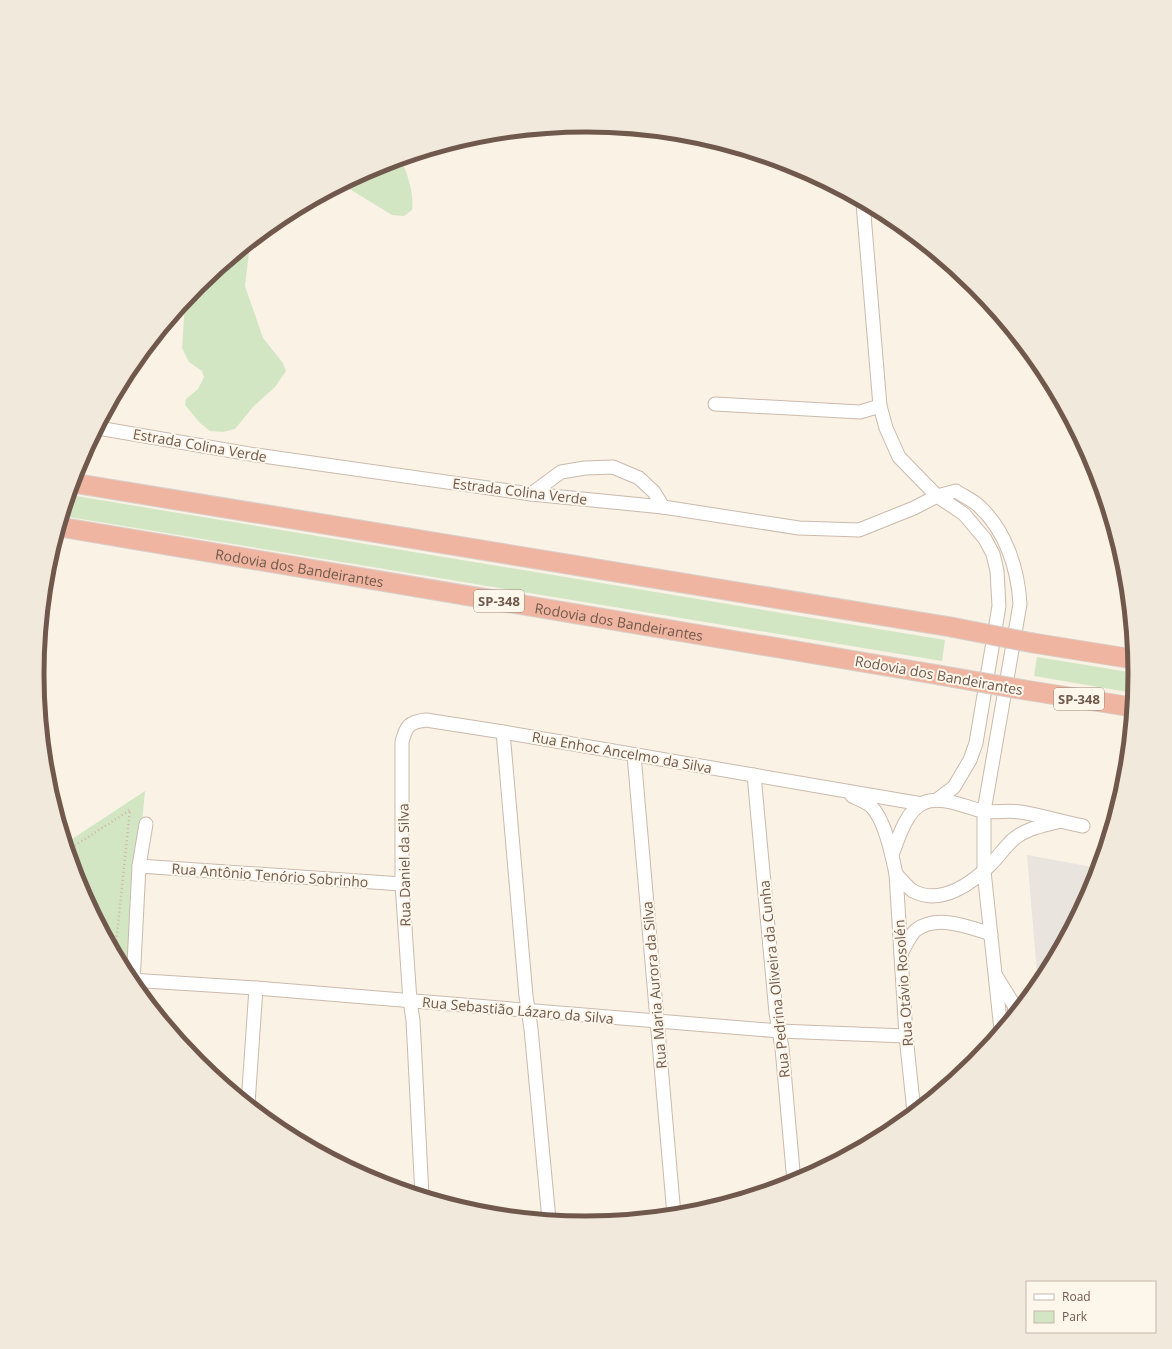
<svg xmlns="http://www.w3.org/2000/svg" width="1172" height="1349" font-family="'Open Sans',sans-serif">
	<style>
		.industrial { fill: #eae4df }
		.green { fill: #d2e6c4 }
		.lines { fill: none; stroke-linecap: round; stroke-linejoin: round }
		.minor-casing { stroke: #cabaac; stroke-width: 15 }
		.highway-casing { stroke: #d7d1cd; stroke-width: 21 }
		.path { stroke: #d2b5a2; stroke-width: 2.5; stroke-dasharray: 1 3; stroke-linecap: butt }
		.minor { stroke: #fff; stroke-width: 13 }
		.highway { stroke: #efb5a0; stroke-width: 19 }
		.highway-bridge-casing { stroke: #d7d1cd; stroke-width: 21; stroke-linecap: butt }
		.highway-bridge { stroke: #efb5a0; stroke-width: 19 }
		.labels { text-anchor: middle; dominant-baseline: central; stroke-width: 4; stroke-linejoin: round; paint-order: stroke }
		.shield { fill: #fdf6ea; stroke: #9a887b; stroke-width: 1 }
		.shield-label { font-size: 13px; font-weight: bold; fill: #70594c }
		.street-label { font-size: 14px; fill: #70594c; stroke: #fdf6ea }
		.rim { fill: none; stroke: #70594c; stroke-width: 5 }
	</style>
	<rect width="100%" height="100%" fill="#faf2e5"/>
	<polygon class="industrial" points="1027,855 1098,868 1093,885 1042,980 1038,986"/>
	<g class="green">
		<path d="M401 160C408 175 414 193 412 210L404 216 392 215 343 185 376 167Z"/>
		<polygon points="250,244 245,286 263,338 283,363 286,371 275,387 253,407 235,429 223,432 210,431 200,423 185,405 186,399 198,389 204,377 202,371 189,362 182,348 185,302 198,286"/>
		<polygon points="70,495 945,640 942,661 63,516"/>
		<polygon points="1037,657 1135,673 1133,693 1034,676"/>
		<polygon points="145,791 128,968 125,971 79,884 66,843"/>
	</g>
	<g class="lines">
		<g class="minor-casing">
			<g id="minor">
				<polyline points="863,203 880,406 886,428 899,457 937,496 964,514 985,539 993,554 997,571 999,606 976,743 970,760 954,787 937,800"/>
				<polyline points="715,404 860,412 880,406"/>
				<path d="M98 428 256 455 531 494 663 507 799 528 859 530 914 508 937 496 956 491C963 496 973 500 979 506 1006 531 1018 569 1020 604L984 811V871L1001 1030"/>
				<polyline points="531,494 561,472 585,468 613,467 639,478 654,492 663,507"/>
				<polyline points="503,732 526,996 531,1029 549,1220"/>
				<polyline points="634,755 674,1215"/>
				<polyline points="754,775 776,1013 782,1048 794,1182"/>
				<path d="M852 796C858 799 866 802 871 806 885 820 892 855 896 874L906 1036 914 1112"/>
				<path d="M892 855C898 839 906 811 923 803 942 795 964 807 983 811 995 813 1008 810 1020 812 1041 815 1061 822 1083 826"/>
				<polyline points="139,866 402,884"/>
				<path d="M896 874C901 879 907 887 913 891 941 906 973 883 992 863 999 856 1007 844 1015 838 1028 828 1042 826 1057 822"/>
				<path d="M901 954C904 948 911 934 916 930 938 914 968 927 991 934"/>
				<polyline points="996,976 1014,1005 1015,1013"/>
				<polyline points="130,980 256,988 779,1031 906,1036"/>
				<polyline points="133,983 139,866 146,824"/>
				<polyline points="248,1104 256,988"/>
				<path d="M422 1196 413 1020 410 1001 402 884V742C406 726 409 722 426 720L503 732 922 804"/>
			</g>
		</g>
		<g class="highway-casing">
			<g id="highway">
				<polyline points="73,483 951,627"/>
				<path id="s1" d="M60 527 939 675"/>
				<polyline points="1033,643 1133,659"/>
				<polyline points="1025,690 1132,707"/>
			</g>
		</g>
		<polyline class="path" points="68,850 130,810 115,953"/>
		<use href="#minor" class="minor"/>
		<use href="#highway" class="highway"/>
		<g class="highway-bridge-casing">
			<g id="highway-bridge">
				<polyline points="951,627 1033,643"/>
				<polyline points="939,675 1025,690"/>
			</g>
		</g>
		<use href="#highway-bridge" class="highway-bridge"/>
	</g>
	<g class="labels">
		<g class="shield">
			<rect x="474" y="590" width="50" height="22" rx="3"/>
			<rect x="1054" y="688" width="50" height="22" rx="3"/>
		</g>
		<g class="shield-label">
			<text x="499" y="601">SP-348</text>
			<text x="1079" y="699">SP-348</text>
		</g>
		<g class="street-label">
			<text transform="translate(200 445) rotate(10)">Estrada Colina Verde</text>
			<text transform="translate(520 491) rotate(7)">Estrada Colina Verde</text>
			<text stroke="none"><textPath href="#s1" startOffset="243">Rodovia dos Bandeirantes</textPath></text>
			<text stroke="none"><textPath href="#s1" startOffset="567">Rodovia dos Bandeirantes</textPath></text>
			<text transform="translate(939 675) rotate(10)">Rodovia dos Bandeirantes</text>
			<text transform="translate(622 752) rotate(10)">Rua Enhoc Ancelmo da Silva</text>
			<text transform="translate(404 865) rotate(-91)">Rua Daniel da Silva</text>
			<text transform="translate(270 875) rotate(4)">Rua Antônio Tenório Sobrinho</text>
			<text transform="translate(774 979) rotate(-96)">Rua Pedrina Oliveira da Cunha</text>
			<text transform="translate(903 983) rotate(-94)">Rua Otávio Rosolén</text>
			<text transform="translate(654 985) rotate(-95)">Rua Maria Aurora da Silva</text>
			<text transform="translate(518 1010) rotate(5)">Rua Sebastião Lázaro da Silva</text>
		</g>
	</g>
	<path d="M0 0H1172V1349H0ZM44 674a542 542 0 1 1 1084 0a542 542 0 1 1-1084 0Z" fill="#f2e9dd" fill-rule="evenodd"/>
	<path class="rim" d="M44 674a542 542 0 1 1 1084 0a542 542 0 1 1-1084 0Z"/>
	<rect x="1026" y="1281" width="130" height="52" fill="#fdf6ea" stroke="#c5b7ab"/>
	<rect x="1034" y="1294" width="20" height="6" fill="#ffffff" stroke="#c5b7ab"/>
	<text x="1062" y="1301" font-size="12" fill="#70594c">Road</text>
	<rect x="1034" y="1311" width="20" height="12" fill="#d2e6c4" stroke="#c5b7ab"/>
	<text x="1062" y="1321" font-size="12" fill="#70594c">Park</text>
</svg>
